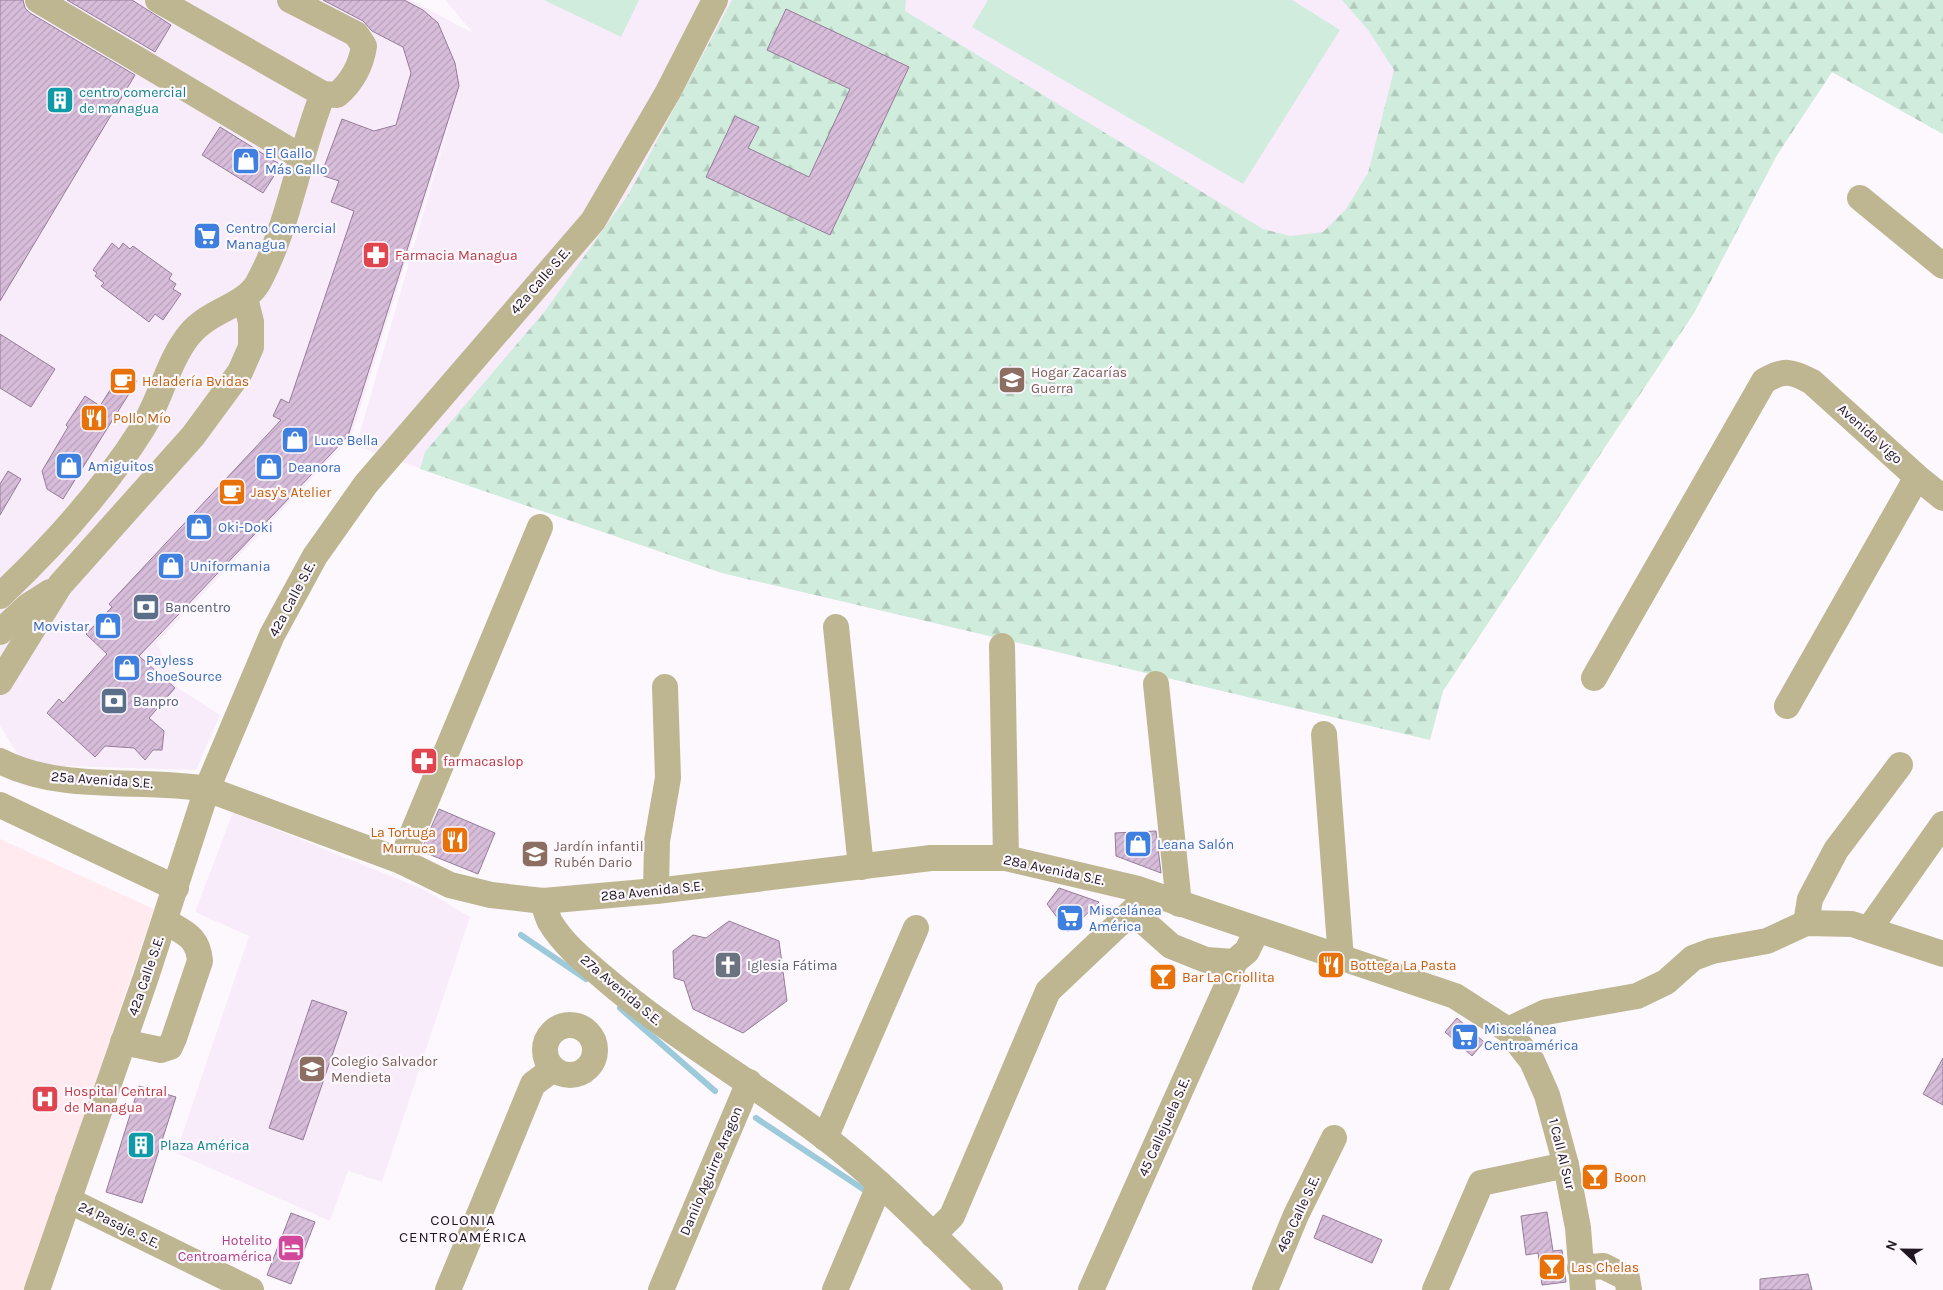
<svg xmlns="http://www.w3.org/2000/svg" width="1943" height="1290" font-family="Karla,sans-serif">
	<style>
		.built { fill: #f9ecfa }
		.medical { fill: #ffeaef }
		.green { fill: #cfecdc }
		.forest { fill: url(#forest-firs) }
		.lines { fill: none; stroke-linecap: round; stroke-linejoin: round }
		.stream { stroke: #9ccadb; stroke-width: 6 }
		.building { fill: url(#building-hatch); stroke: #957c98 }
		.minor { stroke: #beb691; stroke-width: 26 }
		.labels { text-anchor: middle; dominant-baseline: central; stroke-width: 4.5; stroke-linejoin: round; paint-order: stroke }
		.culture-label { font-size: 14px; fill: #0d838f; stroke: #fdf8fe; text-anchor: start }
		.shop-label { font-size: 14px; fill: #366cbe; stroke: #fdf8fe; text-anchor: start }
		.health-label { font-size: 14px; fill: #be3a42; stroke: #fdf8fe; text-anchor: start }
		.street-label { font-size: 14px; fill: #211722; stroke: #fdf8fe }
		.education-label { font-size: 14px; fill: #785e54; stroke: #fdf8fe; text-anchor: start }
		.food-label { font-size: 14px; fill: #c56008; stroke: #fdf8fe; text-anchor: start }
		.service-label { font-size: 14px; fill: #4e5e75; stroke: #fdf8fe; text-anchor: start }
		.worship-label { font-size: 14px; fill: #5b616d; stroke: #fdf8fe; text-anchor: start }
		.hotel-label { font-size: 14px; fill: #b23c85; stroke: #fdf8fe; text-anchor: end }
		.neighbourhood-label { font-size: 15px; letter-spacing: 1px; fill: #211722; stroke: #fdf8fe }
	</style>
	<defs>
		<pattern id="forest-firs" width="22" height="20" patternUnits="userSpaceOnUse" patternTransform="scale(1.25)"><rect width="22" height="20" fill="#cfecdc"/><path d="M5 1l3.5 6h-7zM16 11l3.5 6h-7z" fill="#b1cabc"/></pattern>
		<pattern id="building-hatch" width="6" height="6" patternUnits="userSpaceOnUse" patternTransform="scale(1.25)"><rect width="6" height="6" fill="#d7bdda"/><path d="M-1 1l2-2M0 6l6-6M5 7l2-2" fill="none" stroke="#b8a2bb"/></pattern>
	</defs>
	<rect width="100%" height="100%" fill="#fdf8fe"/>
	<g class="built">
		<polygon points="0,0 410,0 473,33 445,0 1943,0 1943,134 1832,72 1777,155 1694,313 1443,691 1430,740 722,573 356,446 450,121 351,437 157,643 178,688 220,715 196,770 25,765 0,726"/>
		<polygon points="233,812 425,890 470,917 382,1182 348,1171 330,1221 176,1153 249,936 195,912"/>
	</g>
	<polygon class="medical" points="0,839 154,909 25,1290 0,1290"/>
	<g class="green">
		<polygon points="544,0 639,0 621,37"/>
		<polygon points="988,0 1292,0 1340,30 1243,184 972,27"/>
	</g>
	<polygon class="forest" points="732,0 906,0 905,11 1263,229 1290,236 1323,232 1346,209 1368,173 1394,70 1368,30 1342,0 1943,0 1943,134 1832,72 1777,155 1694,313 1443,691 1430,740 722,573 420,469 425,452 545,311 628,195"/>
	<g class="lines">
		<g class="stream">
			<polyline points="521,935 586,979"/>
			<polyline points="620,1008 715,1091"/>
			<polyline points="756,1118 866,1191"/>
		</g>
	</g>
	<g class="building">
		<polygon points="0,0 23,0 25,8 30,13 135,75 0,301"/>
		<polygon points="67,0 132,0 171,25 155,52"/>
		<polygon points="323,0 404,0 423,10 438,23 455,63 459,86 348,436 139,656 175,688 149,718 164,731 162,750 153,750 145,760 134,748 105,746 95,757 47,713 59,699 63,703 107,654 86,634 112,607 109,604 281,420 273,416 281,399 289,403 354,211 331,202 339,181 321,175 342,119 374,131 396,125 411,73 403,47 372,31 363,21"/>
		<polygon points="786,9 909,67 830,235 706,177 735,116 759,127 748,148 809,177 850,89 767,50"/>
		<polygon points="220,127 281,165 263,193 202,155"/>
		<polygon points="112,243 119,249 123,243 130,249 133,246 172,274 169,279 176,284 173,289 181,294 163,320 155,314 149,322 101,286 104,283 95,276 97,273 93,270"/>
		<polygon points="0,334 55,369 31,407 0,388"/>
		<polygon points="122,371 137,381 63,499 47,489 42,471 68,427 66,425 85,396 100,406"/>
		<polygon points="8,471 21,479 0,515 0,484"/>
		<polygon points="439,809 495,833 478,874 421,851"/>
		<polygon points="1156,831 1161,873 1116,856 1115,833"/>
		<polygon points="1059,888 1099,902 1068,932 1047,904"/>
		<polygon points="729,921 779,941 787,1001 743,1033 693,1009 684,981 674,978 673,951 693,935 706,938"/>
		<polygon points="312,1000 347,1012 303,1140 269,1128"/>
		<polygon points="1457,1018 1484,1042 1472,1056 1445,1032"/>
		<polygon points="1943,1058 1943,1105 1923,1094"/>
		<polygon points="139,1086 176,1097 142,1203 106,1192"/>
		<polygon points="1547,1212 1553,1251 1562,1250 1566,1282 1542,1285 1538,1253 1526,1255 1521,1216"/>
		<polygon points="291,1213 315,1222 291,1284 267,1275"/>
		<polygon points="1323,1215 1382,1240 1372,1263 1314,1238"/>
		<polygon points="1808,1274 1812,1290 1760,1290 1760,1279"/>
	</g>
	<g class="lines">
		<g class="minor">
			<polyline points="38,0 301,157"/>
			<path d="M158 0 323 94 337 95C352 82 361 66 364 46L356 34 290 0"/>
			<polyline points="1860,198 1943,266"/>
			<path d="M0 596C53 546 103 491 142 429 161 399 167 363 189 335 209 310 244 307 258 283 290 224 298 156 323 94"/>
			<polyline points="836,627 861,867"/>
			<polyline points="0,632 28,606 50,592"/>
			<polyline points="1002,646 1006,858"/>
			<path d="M1594 678 1764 381C1784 369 1792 371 1812 382L1917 477 1943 498"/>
			<polyline points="0,682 60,585 193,436 240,372 251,347 251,322 245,298"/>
			<polyline points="1156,684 1179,904"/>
			<polyline points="1787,706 1917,477"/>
			<polyline points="1324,734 1341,959"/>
			<path d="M0 761C63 793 140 778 207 789L401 861 450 885 491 895 543 901 656 891 931 858H1006L1138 889 1455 996 1508 1030 1532 1061 1547 1095 1566 1165 1578 1228 1583 1290"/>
			<polyline points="0,805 176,888"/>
			<polyline points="401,861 540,527"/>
			<polyline points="656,891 657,841 668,778 665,687"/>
			<polyline points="1138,891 1144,922 1171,946 1206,960 1234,962 1247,951 1257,930"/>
			<path d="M543 901C545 908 547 916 550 922 563 944 584 961 603 977 671 1036 751 1081 823 1136 883 1182 936 1238 990 1290"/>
			<polyline points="1806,923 1810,899 1836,850 1900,765"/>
			<polyline points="1869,929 1943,824"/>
			<circle cx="570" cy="1050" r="25"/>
			<polyline points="1508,1030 1546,1012 1637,996 1666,982 1693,958 1712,951 1767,941 1806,923 1852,924 1943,954"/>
			<path d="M123 1042 161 1050 170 1047 174 1038 200 961C198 936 184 933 165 921"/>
			<polyline points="825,1138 916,928"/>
			<polyline points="68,1200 251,1290"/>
			<polyline points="933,1235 952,1216 1048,991 1140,904"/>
			<polyline points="1580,1268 1603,1266 1627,1278 1629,1290"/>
			<polyline points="37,1290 146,977 207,789 272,635 315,556 366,484 593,221 668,92 715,0"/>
			<polyline points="448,1290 533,1084 553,1069"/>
			<polyline points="661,1290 749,1082"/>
			<polyline points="835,1290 880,1184"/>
			<polyline points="1091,1290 1227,986 1234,962"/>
			<polyline points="1265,1290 1296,1215 1334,1138"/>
			<polyline points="1435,1290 1481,1183 1566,1165"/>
		</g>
	</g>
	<defs>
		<g id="building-square" transform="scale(1.4375)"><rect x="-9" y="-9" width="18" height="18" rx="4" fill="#0f9aa8" stroke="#fdf8fe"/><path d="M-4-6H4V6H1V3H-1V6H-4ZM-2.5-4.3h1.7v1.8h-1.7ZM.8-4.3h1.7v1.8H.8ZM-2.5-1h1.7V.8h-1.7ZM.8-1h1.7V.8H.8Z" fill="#fff"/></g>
		<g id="shop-square" transform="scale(1.4375)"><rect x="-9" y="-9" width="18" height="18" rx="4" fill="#3f7fe0" stroke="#fdf8fe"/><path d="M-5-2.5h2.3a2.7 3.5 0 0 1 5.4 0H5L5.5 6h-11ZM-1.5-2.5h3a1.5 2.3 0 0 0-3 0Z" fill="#fff"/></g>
		<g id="supermarket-square" transform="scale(1.4375)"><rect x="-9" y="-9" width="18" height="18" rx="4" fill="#3f7fe0" stroke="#fdf8fe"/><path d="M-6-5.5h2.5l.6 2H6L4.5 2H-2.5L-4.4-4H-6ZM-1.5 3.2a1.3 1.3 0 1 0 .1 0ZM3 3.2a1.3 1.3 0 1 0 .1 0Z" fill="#fff"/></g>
		<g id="pharmacy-square" transform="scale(1.4375)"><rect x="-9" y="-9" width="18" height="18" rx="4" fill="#e0444e" stroke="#fdf8fe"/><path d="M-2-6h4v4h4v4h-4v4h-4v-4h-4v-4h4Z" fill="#fff"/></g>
		<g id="school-square" transform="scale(1.4375)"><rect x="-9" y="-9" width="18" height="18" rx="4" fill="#8d6e63" stroke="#fdf8fe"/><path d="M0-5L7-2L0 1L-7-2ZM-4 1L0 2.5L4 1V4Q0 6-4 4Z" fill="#fff"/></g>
		<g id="cafe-square" transform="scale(1.4375)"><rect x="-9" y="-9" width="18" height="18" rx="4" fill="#e8710a" stroke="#fdf8fe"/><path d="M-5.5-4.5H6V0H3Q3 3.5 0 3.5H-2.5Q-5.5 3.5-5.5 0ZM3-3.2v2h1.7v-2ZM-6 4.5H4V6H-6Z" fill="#fff"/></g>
		<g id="restaurant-square" transform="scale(1.4375)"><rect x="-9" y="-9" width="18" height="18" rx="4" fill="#e8710a" stroke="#fdf8fe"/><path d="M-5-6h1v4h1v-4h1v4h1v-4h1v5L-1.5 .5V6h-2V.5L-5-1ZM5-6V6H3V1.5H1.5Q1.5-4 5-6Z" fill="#fff"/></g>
		<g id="bank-square" transform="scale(1.4375)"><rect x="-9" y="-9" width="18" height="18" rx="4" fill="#5c6f8a" stroke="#fdf8fe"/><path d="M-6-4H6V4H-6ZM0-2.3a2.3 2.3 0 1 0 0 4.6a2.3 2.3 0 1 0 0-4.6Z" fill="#fff"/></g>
		<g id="church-square" transform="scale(1.4375)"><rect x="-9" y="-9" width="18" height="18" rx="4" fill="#6b7280" stroke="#fdf8fe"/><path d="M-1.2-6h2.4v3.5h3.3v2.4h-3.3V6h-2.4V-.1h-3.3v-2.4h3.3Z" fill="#fff"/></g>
		<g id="bar-square" transform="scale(1.4375)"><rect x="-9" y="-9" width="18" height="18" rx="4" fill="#e8710a" stroke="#fdf8fe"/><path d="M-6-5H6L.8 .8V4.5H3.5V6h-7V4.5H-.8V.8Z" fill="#fff"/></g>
		<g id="hospital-square" transform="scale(1.4375)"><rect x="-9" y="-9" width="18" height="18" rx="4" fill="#e0444e" stroke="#fdf8fe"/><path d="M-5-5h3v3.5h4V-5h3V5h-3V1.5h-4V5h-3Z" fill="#fff"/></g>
		<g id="hotel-square" transform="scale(1.4375)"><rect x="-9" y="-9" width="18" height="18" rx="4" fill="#d1479c" stroke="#fdf8fe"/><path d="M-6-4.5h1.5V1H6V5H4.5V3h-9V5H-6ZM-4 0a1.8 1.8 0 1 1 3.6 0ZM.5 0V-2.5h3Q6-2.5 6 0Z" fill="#fff"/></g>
	</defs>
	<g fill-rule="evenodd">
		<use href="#building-square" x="60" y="100"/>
		<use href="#shop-square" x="246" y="161"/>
		<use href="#supermarket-square" x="207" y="236"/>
		<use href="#pharmacy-square" x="376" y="255"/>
		<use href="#school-square" x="1012" y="380"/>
		<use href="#cafe-square" x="123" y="381"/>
		<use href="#restaurant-square" x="94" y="418"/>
		<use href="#shop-square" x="295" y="440"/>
		<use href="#shop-square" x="69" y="466"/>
		<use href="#shop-square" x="269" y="467"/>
		<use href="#cafe-square" x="232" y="492"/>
		<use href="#shop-square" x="199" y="527"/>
		<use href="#shop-square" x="171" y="566"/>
		<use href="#bank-square" x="146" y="607"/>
		<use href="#shop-square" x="108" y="626"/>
		<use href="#shop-square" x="127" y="668"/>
		<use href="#bank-square" x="114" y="701"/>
		<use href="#pharmacy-square" x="424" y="761"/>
		<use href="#restaurant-square" x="455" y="840"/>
		<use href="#shop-square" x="1138" y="844"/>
		<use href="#school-square" x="535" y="854"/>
		<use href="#supermarket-square" x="1070" y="918"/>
		<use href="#church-square" x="728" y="965"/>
		<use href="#restaurant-square" x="1331" y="965"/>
		<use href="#bar-square" x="1163" y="977"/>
		<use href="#supermarket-square" x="1465" y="1037"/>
		<use href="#school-square" x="312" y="1069"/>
		<use href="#hospital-square" x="45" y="1099"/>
		<use href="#building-square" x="141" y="1145"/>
		<use href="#bar-square" x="1595" y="1177"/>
		<use href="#hotel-square" x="291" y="1248"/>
		<use href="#bar-square" x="1552" y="1267"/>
	</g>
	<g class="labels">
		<g class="culture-label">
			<text x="79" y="92">centro comercial<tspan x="79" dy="16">de managua</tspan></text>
			<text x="160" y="1145">Plaza América</text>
		</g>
		<g class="shop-label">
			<text x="265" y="153">El Gallo<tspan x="265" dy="16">Más Gallo</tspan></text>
			<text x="226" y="228">Centro Comercial<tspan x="226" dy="16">Managua</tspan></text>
			<text x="314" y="440">Luce Bella</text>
			<text x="88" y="466">Amiguitos</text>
			<text x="288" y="467">Deanora</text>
			<text x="218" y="527">Oki-Doki</text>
			<text x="190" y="566">Uniformania</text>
			<text x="89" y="626" text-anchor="end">Movistar</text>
			<text x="146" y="660">Payless<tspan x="146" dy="16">ShoeSource</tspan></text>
			<text x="1157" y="844">Leana Salón</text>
			<text x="1089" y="910">Miscelánea<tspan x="1089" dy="16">América</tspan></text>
			<text x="1484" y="1029">Miscelánea<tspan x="1484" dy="16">Centroamérica</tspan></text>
		</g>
		<g class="health-label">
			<text x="395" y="255">Farmacia Managua</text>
			<text x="443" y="761">farmacaslop</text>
			<text x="64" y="1091">Hospital Central<tspan x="64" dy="16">de Managua</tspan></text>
		</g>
		<g class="street-label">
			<text transform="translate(540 281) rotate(-49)">42a Calle S.E.</text>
			<text transform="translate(1870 434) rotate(42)">Avenida Vigo</text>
			<text transform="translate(292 599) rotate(-62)">42a Calle S.E.</text>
			<text transform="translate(102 780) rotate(4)">25a Avenida S.E.</text>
			<text transform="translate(1054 870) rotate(12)">28a Avenida S.E.</text>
			<text transform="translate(652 891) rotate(-6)">28a Avenida S.E.</text>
			<text transform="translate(146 976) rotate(-71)">42a Calle S.E.</text>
			<text transform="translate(621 990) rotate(40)">27a Avenida S.E.</text>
			<text transform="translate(1164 1127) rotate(-66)">45 Callejuela S.E.</text>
			<text transform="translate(1562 1154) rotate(76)">1 Call Al Sur</text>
			<text transform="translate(711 1171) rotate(-67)">Danilo Aguirre Aragon</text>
			<text transform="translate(1298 1214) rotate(-65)">46a Calle S.E.</text>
			<text transform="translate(119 1225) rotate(26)">24 Pasaje. S.E.</text>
		</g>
		<g class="education-label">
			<text x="1031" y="372">Hogar Zacarías<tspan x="1031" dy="16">Guerra</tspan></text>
			<text x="554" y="846">Jardín infantil<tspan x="554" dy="16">Rubén Dario</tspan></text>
			<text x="331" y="1061">Colegio Salvador<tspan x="331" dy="16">Mendieta</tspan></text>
		</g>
		<g class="food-label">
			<text x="142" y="381">Heladería Bvidas</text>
			<text x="113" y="418">Pollo Mío</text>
			<text x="251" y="492">Jasy's Atelier</text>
			<text x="436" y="832" text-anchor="end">La Tortuga<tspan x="436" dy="16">Murruca</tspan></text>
			<text x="1350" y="965">Bottega La Pasta</text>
			<text x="1182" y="977">Bar La Criollita</text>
			<text x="1614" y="1177">Boon</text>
			<text x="1571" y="1267">Las Chelas</text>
		</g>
		<g class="service-label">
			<text x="165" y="607">Bancentro</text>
			<text x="133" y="701">Banpro</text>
		</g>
		<g class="worship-label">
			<text x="747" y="965">Iglesia Fátima</text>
		</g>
		<g class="hotel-label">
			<text x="272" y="1240">Hotelito<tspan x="272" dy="16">Centroamérica</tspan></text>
		</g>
		<g class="neighbourhood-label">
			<text x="463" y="1220">COLONIA<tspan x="463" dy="17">CENTROAMÉRICA</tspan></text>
		</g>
	</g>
	<g transform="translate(1903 1250) rotate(292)" stroke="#fdf8fe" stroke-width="4" paint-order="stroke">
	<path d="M0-4L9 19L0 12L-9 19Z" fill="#211722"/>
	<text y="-8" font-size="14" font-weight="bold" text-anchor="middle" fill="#211722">N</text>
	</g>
</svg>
